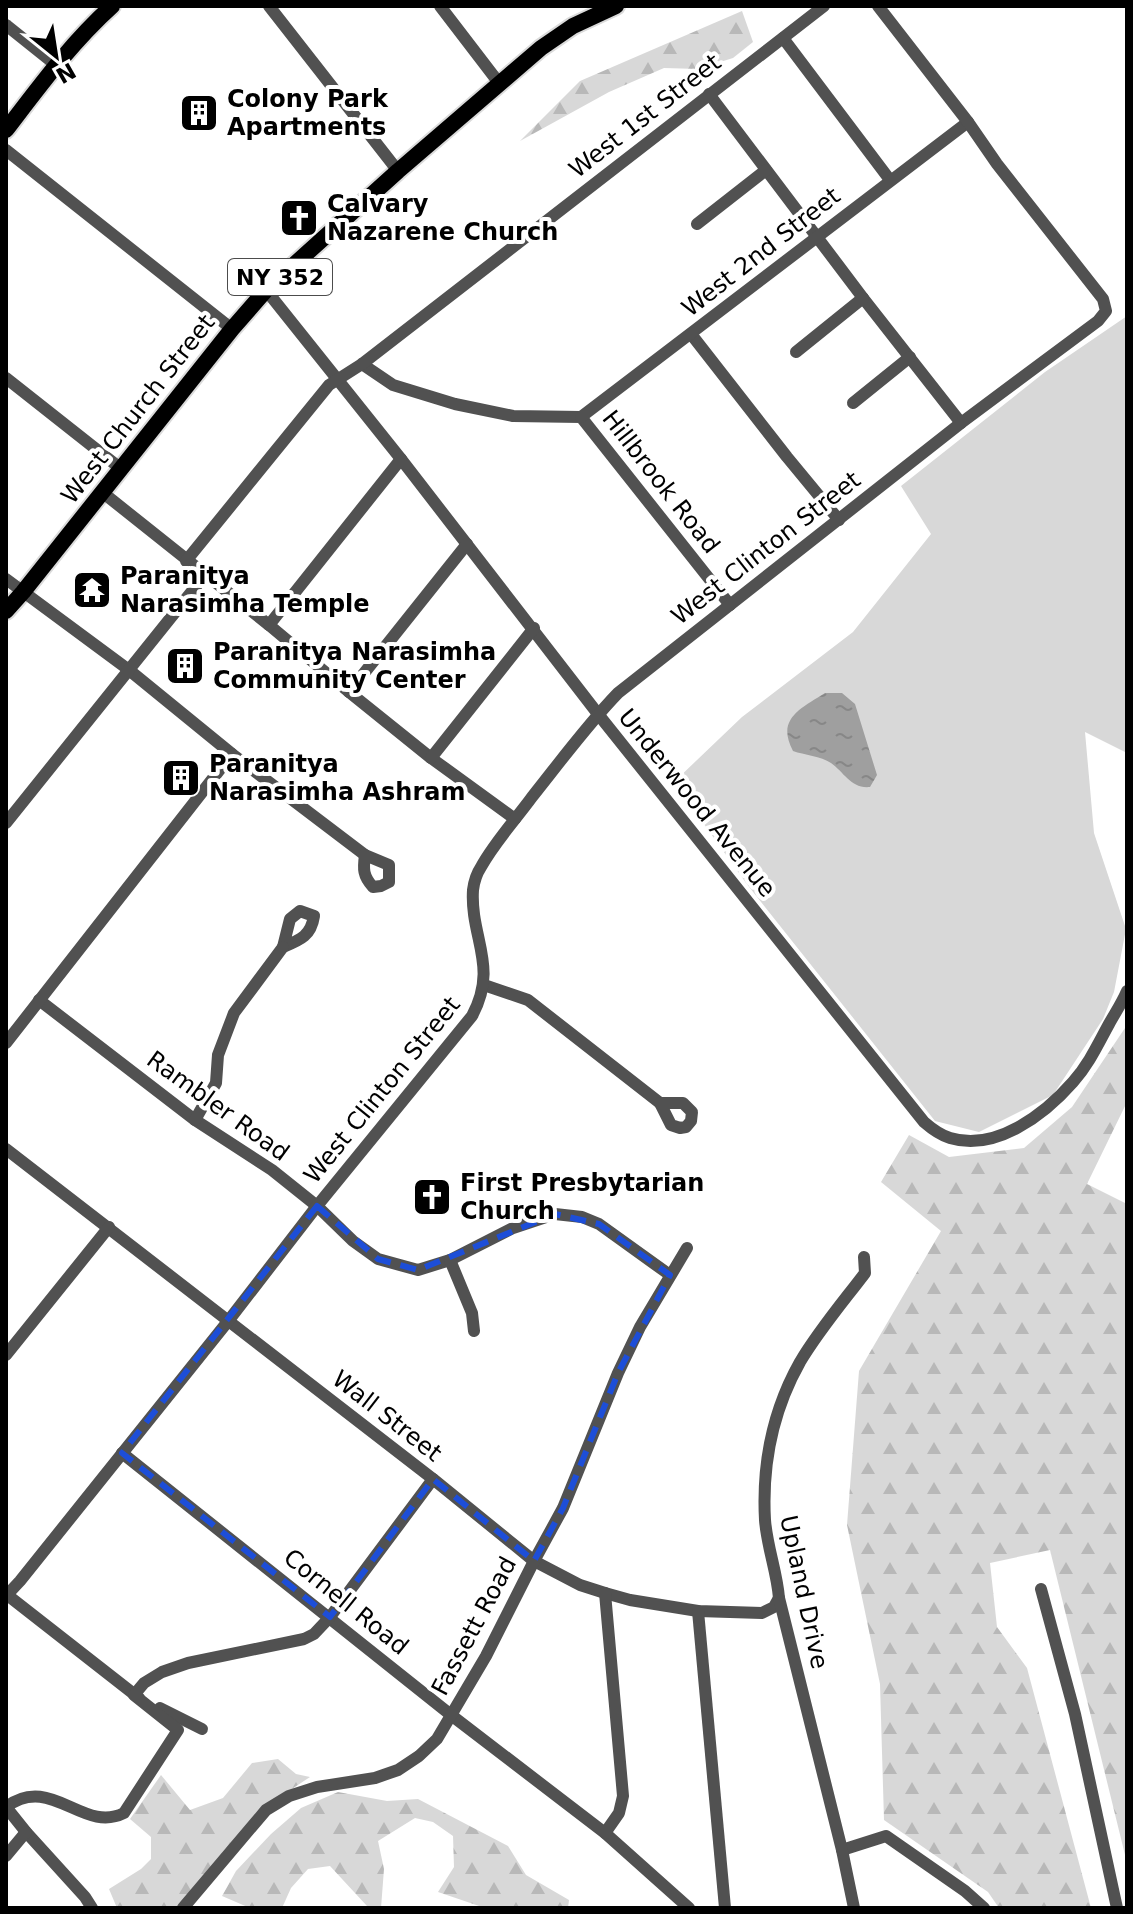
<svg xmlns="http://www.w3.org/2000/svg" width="1133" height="1914" font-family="'DejaVu Sans',sans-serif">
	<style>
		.grass { fill: #d8d8d8 }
		.forest { fill: url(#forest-firs) }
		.water { fill: url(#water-ripples) }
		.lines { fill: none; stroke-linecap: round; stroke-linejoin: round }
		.major-casing { stroke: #dbdbdb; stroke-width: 20 }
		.minor { stroke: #515151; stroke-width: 12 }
		.major { stroke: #000; stroke-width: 16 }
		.marked { fill: none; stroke: #1d4ed8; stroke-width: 6; stroke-dasharray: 16 10; stroke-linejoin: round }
		.labels { text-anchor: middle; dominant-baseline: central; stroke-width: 8; stroke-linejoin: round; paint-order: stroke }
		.shield { fill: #fff; stroke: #4c4c4c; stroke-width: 2 }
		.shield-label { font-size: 22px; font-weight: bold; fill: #000 }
		.poi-label { font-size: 24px; font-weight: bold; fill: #000; stroke: #fff; text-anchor: start }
		.street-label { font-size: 24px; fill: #000; stroke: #fff }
	</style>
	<defs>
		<pattern id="forest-firs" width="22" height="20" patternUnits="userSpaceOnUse" patternTransform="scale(2)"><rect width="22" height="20" fill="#d8d8d8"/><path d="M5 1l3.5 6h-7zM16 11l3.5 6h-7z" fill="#b8b8b8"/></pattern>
		<pattern id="water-ripples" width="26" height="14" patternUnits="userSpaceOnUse" patternTransform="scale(2)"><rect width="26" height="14" fill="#9f9f9f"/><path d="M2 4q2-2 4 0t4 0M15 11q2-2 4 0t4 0" fill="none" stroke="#878787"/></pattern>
	</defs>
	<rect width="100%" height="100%" fill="#fff"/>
	<polygon class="grass" points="1127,316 1127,753 1085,732 1094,833 1126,929 1114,992 1103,1019 1053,1095 979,1132 935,1121 746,883 674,782 742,717 853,632 931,534 901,486 1045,372"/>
	<g class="forest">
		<polygon points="742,11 753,42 733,58 698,69 664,68 609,92 520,141 580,81"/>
		<polygon points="1127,1025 1127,1102 1087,1184 1127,1204 1127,1863 1050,1550 990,1563 997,1627 1027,1668 1091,1908 999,1908 988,1892 884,1820 880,1684 847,1525 859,1371 941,1231 881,1182 909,1135 949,1157 1024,1148 1072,1107"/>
		<polygon points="278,1759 296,1774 310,1777 263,1808 179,1908 117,1908 109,1889 141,1869 151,1859 151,1837 130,1819 161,1775 190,1810 223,1798 252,1763"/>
		<polygon points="338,1792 387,1801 418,1799 508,1846 526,1875 569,1900 568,1908 485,1908 438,1892 454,1867 453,1836 433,1822 415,1818 378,1841 384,1869 381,1908 367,1906 330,1866 308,1869 291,1888 282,1908 250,1908 222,1896 236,1871 271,1834 301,1808"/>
	</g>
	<path class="water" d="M825 693H842L855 704 877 775 870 787C851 789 844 772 831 763 821 756 804 755 793 751 776 719 800 709 825 693Z"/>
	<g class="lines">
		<g class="major-casing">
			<g id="major">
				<path d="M6 130C39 87 71 43 112 6"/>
				<polyline points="6,611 23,592 232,329 266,290 398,171 541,48 573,26 616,6"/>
			</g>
		</g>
		<g class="minor">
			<polyline points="269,6 398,171"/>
			<polyline points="440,6 499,83"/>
			<polyline points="6,25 56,65"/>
			<polyline points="783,38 890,180"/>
			<polyline points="709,94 863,298 961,423"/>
			<polyline points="6,150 232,329"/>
			<polyline points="697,224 766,170"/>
			<path d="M266 290 401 459 598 714 924 1122C932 1129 940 1135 950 1138 996 1152 1045 1114 1073 1082 1089 1064 1098 1044 1109 1024 1115 1013 1122 1003 1127 991"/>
			<polyline points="691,334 787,457 839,520"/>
			<polyline points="796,352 863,298"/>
			<polyline points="362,364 393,385 455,404 513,416 581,417 730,605"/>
			<polyline points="6,378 120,468"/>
			<polyline points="853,403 910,357"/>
			<polyline points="581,417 968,122"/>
			<polyline points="102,492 269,625 349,692 431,758 515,819"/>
			<polyline points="186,561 329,385 362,364 824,6"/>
			<polyline points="6,579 129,670 232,754 365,855"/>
			<polyline points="269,625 401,459"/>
			<polyline points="349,692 467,544"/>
			<polyline points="431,758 534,628"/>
			<polyline points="6,823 205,575"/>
			<path d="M365 855 389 865V882L381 886 373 887C363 876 363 869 365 855Z"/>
			<path d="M300 911 314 916C311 936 300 940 283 947L290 919Z"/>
			<polyline points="484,985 528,1000 660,1103"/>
			<polyline points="39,1000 195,1120 272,1170 317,1206 353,1241 378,1259 418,1270 450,1260 513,1228 555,1214 582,1217 599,1224 670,1275"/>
			<polyline points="6,1043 232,754"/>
			<polygon points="660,1103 683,1103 692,1112 691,1121 686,1127 680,1128 671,1125"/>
			<polyline points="195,1120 216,1083 218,1055 234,1013 283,947"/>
			<polyline points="6,1149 433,1479 534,1561 580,1585 605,1593 630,1600 698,1611 762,1613 774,1607 779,1598"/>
			<polyline points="450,1260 472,1313 474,1331"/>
			<polyline points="6,1355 109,1227"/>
			<polyline points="122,1453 451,1715 605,1833 689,1908"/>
			<polyline points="1041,1589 1075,1714 1117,1908"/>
			<polyline points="605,1593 623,1796 619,1813 605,1833"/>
			<polyline points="6,1594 139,1698"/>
			<path d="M6 1596 20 1581 229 1320 317 1206 472 1016C499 966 470 938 473 890 474 882 477 873 481 867 494 843 516 819 532 797 560 762 587 725 618 693L961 423 1098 321 1106 311 1103 299 997 164 968 122 878 6"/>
			<polyline points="698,1611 725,1908"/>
			<polyline points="160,1708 202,1729"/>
			<path d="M6 1807C51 1773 83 1834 124 1813L178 1730 134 1695 144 1683 162 1672 188 1663 304 1639 314 1634 330 1617 433 1479"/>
			<polyline points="6,1807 26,1832 85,1897 92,1908"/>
			<polyline points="842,1850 886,1836 965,1891 984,1908"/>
			<polyline points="6,1856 26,1832"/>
			<polyline points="183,1908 266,1810 289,1796 317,1787 375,1778 398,1770 419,1756 437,1739 486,1656 534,1561 563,1508 618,1373 640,1327 687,1248"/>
			<path d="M854 1908 842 1850 779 1598C777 1572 767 1547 765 1520 762 1465 773 1410 800 1362 819 1330 843 1302 865 1273L864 1257"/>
		</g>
		<use href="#major" class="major"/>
	</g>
	<path class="marked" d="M317 1206 378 1259 418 1270 555 1214 599 1224 670 1275 618 1373 563 1508 534 1561 433 1479 330 1617 122 1453Z"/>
	<defs>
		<g id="building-square" transform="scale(2)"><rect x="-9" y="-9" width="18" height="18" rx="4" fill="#000" stroke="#fff"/><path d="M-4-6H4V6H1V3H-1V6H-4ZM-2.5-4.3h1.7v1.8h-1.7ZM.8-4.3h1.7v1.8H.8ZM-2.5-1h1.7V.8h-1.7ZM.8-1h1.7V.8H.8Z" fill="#fff"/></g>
		<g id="church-square" transform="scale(2)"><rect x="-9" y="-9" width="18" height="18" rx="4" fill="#000" stroke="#fff"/><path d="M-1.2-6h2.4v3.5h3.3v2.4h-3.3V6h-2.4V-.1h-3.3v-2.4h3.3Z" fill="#fff"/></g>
		<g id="temple-square" transform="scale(2)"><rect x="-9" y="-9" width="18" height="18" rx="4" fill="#000" stroke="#fff"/><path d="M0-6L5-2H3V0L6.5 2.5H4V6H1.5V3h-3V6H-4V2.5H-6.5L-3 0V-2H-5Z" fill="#fff"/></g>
	</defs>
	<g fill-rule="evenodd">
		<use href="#building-square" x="199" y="113"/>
		<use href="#church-square" x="299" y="218"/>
		<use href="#temple-square" x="92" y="590"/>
		<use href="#building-square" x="185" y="666"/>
		<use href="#building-square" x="181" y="778"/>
		<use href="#church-square" x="432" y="1197"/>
	</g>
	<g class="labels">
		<rect class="shield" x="228" y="259" width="104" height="36" rx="6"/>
		<g class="shield-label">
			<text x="280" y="277">NY 352</text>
		</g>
		<g class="poi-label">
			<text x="227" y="99">Colony Park<tspan x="227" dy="28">Apartments</tspan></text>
			<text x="327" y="204">Calvary<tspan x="327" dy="28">Nazarene Church</tspan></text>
			<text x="120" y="576">Paranitya<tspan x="120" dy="28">Narasimha Temple</tspan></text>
			<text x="213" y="652">Paranitya Narasimha<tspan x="213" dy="28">Community Center</tspan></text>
			<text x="209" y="764">Paranitya<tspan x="209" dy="28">Narasimha Ashram</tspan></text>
			<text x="460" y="1183">First Presbytarian<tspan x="460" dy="28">Church</tspan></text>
		</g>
		<g class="street-label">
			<text transform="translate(645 116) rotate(-38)">West 1st Street</text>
			<text transform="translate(761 252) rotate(-38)">West 2nd Street</text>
			<text transform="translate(138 409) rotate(-52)">West Church Street</text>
			<text transform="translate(661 482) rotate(52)">Hillbrook Road</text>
			<text transform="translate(766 548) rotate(-38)">West Clinton Street</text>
			<text transform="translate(697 803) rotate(51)">Underwood Avenue</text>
			<text transform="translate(382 1090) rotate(-51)">West Clinton Street</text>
			<text transform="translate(218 1106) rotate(36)">Rambler Road</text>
			<text transform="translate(387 1416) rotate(38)">Wall Street</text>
			<text transform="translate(804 1592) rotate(78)">Upland Drive</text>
			<text transform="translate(346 1602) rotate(39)">Cornell Road</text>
			<text transform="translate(474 1626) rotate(-62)">Fassett Road</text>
		</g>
	</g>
	<rect width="1133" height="1914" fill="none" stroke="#000000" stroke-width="16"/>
	<g transform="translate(56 56) rotate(150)" stroke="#ffffff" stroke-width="6" paint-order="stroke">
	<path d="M0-6L14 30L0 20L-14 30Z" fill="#000000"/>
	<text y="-12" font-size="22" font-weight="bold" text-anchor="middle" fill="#000000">N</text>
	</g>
</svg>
